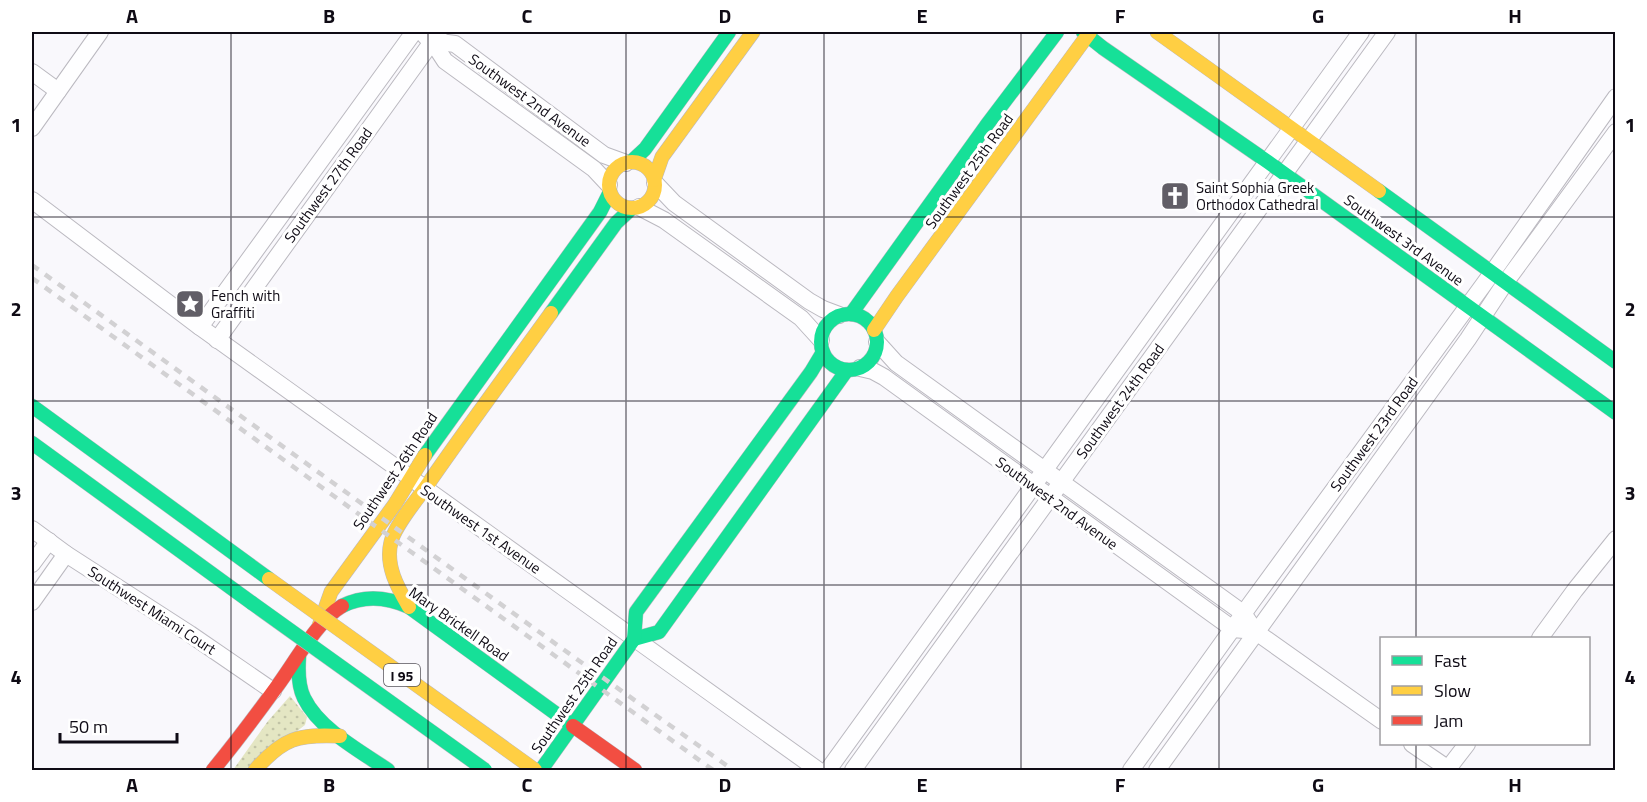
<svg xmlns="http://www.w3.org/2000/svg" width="1647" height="802" font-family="'Titillium Web',sans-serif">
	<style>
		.grass { fill: url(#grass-dots) }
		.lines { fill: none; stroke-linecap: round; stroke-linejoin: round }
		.street-casing { stroke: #bbb9c0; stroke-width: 18 }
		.fast-casing { stroke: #bbb9c0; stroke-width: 15 }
		.slow-casing { stroke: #bbb9c0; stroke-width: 15 }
		.jam-casing { stroke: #bbb9c0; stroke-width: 15 }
		.street { stroke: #fefeff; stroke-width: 16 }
		.fast { stroke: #16e098; stroke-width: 14 }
		.slow { stroke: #ffcf43; stroke-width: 14 }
		.jam { stroke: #f24e42; stroke-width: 14 }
		.rail { stroke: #d2d1d3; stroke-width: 4.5; stroke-dasharray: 8 8; stroke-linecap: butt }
		.fast-bridge-casing { stroke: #bbb9c0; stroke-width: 15; stroke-linecap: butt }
		.slow-bridge-casing { stroke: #bbb9c0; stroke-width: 15; stroke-linecap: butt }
		.fast-bridge { stroke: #16e098; stroke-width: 14 }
		.slow-bridge { stroke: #ffcf43; stroke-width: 14 }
		.grid { fill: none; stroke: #0f0b15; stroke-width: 1.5; stroke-opacity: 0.55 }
		.labels { text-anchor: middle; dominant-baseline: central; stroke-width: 6; stroke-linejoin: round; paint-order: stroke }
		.shield { fill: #fff; stroke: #57545b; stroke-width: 1.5 }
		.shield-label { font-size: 14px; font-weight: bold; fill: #0f0b15 }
		.street-label { font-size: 15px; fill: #0f0b15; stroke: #fff }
		.poi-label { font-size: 15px; fill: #0f0b15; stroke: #fff; text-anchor: start }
		.neatline { fill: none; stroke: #0f0b15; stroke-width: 2 }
		.grid-label { font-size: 20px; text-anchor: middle; font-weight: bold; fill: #0f0b15 }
	</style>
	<defs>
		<pattern id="grass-dots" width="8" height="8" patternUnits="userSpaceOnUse" patternTransform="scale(1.5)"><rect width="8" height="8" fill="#e4e6c3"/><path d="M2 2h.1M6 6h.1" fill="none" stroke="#c2c4a7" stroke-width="1.8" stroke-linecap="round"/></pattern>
	</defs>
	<rect width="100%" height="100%" fill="#f9f8fc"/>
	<polygon class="grass" points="290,696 307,717 305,725 247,770 233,770 268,721"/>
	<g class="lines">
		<g class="street-casing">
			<g id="street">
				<polyline points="425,36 432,41 445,61 594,169 609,185"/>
				<polyline points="432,41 455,44 604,155 626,163"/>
				<polyline points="32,72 58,91"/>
				<polyline points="32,128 100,32"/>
				<polyline points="655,183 674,203 809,301 823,309 839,315"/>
				<polyline points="32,200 200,327 818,770"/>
				<polyline points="639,207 664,220 801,318 821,340"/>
				<polyline points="200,327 414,32"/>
				<polyline points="217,340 439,32"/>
				<polyline points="877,342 896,363 1243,613 1256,632 1382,721"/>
				<polyline points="860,368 873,371 884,377 1233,629 1244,630"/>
				<polyline points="32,529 66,554 190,634 273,691"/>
				<polyline points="32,564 49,541"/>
				<polyline points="32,602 66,554"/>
				<polyline points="1540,638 1575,590 1616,539"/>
				<polyline points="1412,744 1450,770"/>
				<polyline points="828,770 1361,32"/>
				<polyline points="853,770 1387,32"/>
				<polyline points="1131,770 1251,603 1492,273 1616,97"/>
				<polyline points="1157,770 1468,339 1505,283 1616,132"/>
				<polyline points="1447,770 1467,744"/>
			</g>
		</g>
		<g class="fast-casing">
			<g id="fast">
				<polyline points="1083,32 1103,48 1268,162 1616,413"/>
				<polyline points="631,162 645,149 729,32"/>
				<polyline points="1379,191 1616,362"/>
				<polyline points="551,313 616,223 632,208"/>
				<polyline points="851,314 986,126 1057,32"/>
				<circle cx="849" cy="342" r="28"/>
				<polyline points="32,406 269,579"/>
				<polyline points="32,443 252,603"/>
				<polyline points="425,455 600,212 610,192"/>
				<path d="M342 606C364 595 387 597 409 607L573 726"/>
				<polyline points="634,639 659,632 847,370"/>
				<path d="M299 657C298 671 298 686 304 698 319 729 360 751 388 770"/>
				<polyline points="541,770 634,639 636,612 811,372 823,352"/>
			</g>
		</g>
		<g class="slow-casing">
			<g id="slow">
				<polyline points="1157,32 1379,191"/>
				<circle cx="632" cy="185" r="23"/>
				<polyline points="654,180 662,157 753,32"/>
				<polyline points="874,330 897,296 1090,32"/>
				<path d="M409 607C398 588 385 566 391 542 395 525 417 500 428 484 468 426 510 370 551 313"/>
				<polyline points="319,626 331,592 395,504 425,455"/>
				<path d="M255 770C283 738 298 734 340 736"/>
			</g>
		</g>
		<g class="jam-casing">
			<g id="jam">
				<polyline points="573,726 635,770"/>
				<path d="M213 770C236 742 257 714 278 685 295 662 318 620 342 606"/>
			</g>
		</g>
		<use href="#street" class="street"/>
		<use href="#fast" class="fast"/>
		<use href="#slow" class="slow"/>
		<use href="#jam" class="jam"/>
		<g class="rail">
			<polyline points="32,265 578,660 733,770"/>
			<polyline points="32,278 713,770"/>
		</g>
		<g class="fast-bridge-casing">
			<polyline id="fast-bridge" points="252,603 485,770"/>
		</g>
		<g class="slow-bridge-casing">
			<polyline id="slow-bridge" points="269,579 535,770"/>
		</g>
		<use href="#fast-bridge" class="fast-bridge"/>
		<use href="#slow-bridge" class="slow-bridge"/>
	</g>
	<path class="grid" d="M231 32V770M428 32V770M626 32V770M824 32V770M1021 32V770M1219 32V770M1416 32V638M32 217H1616M32 401H1616M32 585H1616M1416 744V770"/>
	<defs>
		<g id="church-square" transform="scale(1.5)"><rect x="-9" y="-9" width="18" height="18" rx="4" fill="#615e66" stroke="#fff"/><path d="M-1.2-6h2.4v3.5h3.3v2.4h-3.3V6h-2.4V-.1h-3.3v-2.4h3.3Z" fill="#fff"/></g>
		<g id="sight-square" transform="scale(1.5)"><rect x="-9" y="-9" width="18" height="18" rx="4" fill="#615e66" stroke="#fff"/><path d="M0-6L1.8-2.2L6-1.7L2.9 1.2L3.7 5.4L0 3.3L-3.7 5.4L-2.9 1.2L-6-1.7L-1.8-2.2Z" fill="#fff"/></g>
	</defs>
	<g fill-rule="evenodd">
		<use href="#church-square" x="1175" y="196"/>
		<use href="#sight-square" x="190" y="304"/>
	</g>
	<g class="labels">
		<rect class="shield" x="384" y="664" width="36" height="22" rx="4.5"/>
		<g class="shield-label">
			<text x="402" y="675">I 95</text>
		</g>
		<g class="street-label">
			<text transform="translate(530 100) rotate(36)">Southwest 2nd Avenue</text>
			<text transform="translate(969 171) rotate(-54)">Southwest 25th Road</text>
			<text transform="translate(328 185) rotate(-54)">Southwest 27th Road</text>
			<text transform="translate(1404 240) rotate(36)">Southwest 3rd Avenue</text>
			<text transform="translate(1120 401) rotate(-54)">Southwest 24th Road</text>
			<text transform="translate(1374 434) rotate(-54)">Southwest 23rd Road</text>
			<text transform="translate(395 471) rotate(-56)">Southwest 26th Road</text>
			<text transform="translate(1057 503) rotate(36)">Southwest 2nd Avenue</text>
			<text transform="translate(481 529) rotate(35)">Southwest 1st Avenue</text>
			<text transform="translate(152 610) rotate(33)">Southwest Miami Court</text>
			<text transform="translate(459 624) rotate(35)">Mary Brickell Road</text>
			<text transform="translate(574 695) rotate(-55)">Southwest 25th Road</text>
		</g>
		<g class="poi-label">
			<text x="1196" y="187">Saint Sophia Greek<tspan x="1196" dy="17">Orthodox Cathedral</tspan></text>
			<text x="211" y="295">Fench with<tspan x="211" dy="17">Graffiti</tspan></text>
		</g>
	</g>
	<rect width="1647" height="802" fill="none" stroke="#ffffff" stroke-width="66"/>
	<rect x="1380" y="637" width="210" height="108" fill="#ffffff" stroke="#9f9da1" stroke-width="1.5"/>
	<rect x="1392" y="656" width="30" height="9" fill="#16e098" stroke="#9f9da1" stroke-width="1.5"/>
	<text x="1434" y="667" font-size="18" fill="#0f0b15">Fast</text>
	<rect x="1392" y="686" width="30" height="9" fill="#ffcf43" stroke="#9f9da1" stroke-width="1.5"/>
	<text x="1434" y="697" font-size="18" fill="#0f0b15">Slow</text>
	<rect x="1392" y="716" width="30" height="9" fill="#f24e42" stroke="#9f9da1" stroke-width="1.5"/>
	<text x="1434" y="727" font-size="18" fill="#0f0b15">Jam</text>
	<path d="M60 733v9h117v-9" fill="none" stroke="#0f0b15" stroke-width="3"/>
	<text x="69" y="733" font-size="18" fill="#0f0b15" stroke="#ffffff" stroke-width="4.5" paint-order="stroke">50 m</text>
	<rect x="33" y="33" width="1581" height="736" class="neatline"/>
	<g class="grid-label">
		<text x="132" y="23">A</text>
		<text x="329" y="23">B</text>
		<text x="527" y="23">C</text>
		<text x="725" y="23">D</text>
		<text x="922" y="23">E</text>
		<text x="1120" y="23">F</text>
		<text x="1318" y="23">G</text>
		<text x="1515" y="23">H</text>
		<text x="16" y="132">1</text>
		<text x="1630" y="132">1</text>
		<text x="16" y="316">2</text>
		<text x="1630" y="316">2</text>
		<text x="16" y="500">3</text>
		<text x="1630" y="500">3</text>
		<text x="16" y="684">4</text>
		<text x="1630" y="684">4</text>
		<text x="132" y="792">A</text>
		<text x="329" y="792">B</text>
		<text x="527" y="792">C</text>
		<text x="725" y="792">D</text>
		<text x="922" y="792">E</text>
		<text x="1120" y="792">F</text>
		<text x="1318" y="792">G</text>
		<text x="1515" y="792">H</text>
	</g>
</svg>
